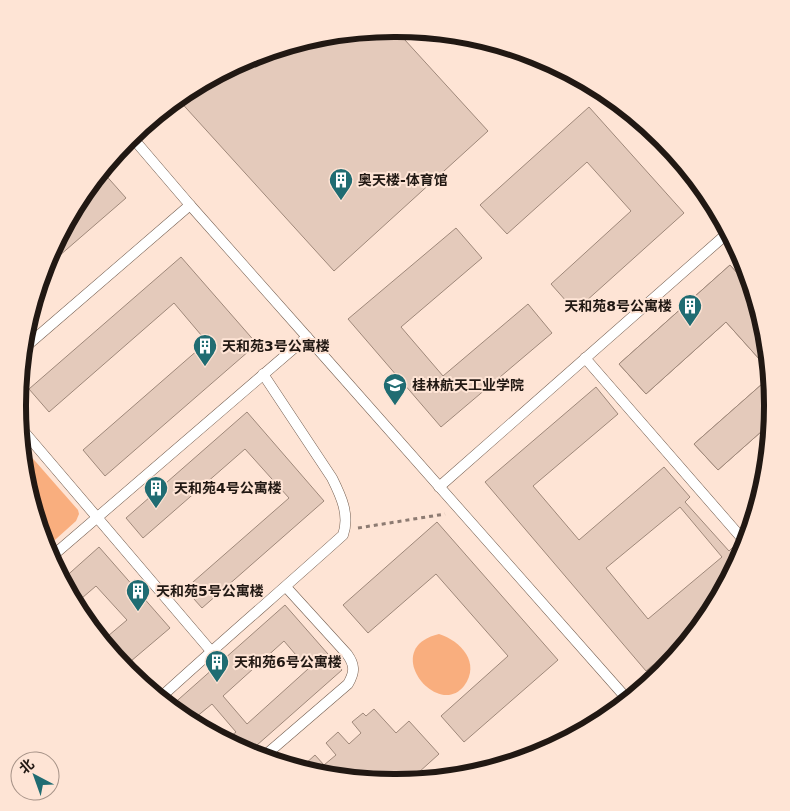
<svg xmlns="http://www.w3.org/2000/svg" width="790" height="811" font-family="'DejaVu Sans','Noto Sans SC',sans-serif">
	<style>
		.green { fill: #f9ae7e }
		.building { fill: #e4cabb; stroke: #9f887a; fill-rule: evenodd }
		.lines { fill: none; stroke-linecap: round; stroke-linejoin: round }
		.lane-casing { stroke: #745e50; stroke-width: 11 }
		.path { stroke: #8d7b72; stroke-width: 3; stroke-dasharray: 4 4; stroke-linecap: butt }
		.lane { stroke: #fff; stroke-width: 10 }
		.labels { text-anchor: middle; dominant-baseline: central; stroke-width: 4; stroke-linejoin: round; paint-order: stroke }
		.poi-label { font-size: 14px; font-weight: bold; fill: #211813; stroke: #fee4d5; text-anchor: start }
		.rim { fill: none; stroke: #211813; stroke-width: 6 }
	</style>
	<rect width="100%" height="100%" fill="#fee4d5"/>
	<g class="green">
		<polygon points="21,445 78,510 79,514 76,521 46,548 25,479"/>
		<path d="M439 634C461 641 481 663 464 686 437 720 379 648 439 634Z"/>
	</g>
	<g class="building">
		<polygon points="394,28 488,131 334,271 177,98 186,91 251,57 322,35"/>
		<polygon points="589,107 684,213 575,311 551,284 631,211 587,162 507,234 480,205"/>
		<polygon points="102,171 126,198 44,269 46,261 81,196"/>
		<polygon points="456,228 482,258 401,327 443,376 528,304 552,333 441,427 348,319"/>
		<polygon points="181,257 257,344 105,476 83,450 207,342 174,303 49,412 29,389"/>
		<polygon points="730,265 752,290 765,332 769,370 726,322 646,394 619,364"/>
		<polygon points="730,265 752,290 765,332 769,370 726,322 646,394 619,364"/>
		<polygon points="770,377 772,406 771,423 718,470 694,444"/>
		<polygon points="770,377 772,406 771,423 718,470 694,444"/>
		<path d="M596 387 618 414 533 486 579 540 664 467 690 497 685 502 729 551 733 547 741 556 709 615 704 621 646 671 485 482ZM680 507 722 557 648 619 606 568Z"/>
		<polygon points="247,412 324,501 202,608 185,589 289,498 245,449 143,538 126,518"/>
		<polygon points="437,522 558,660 464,742 441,716 508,656 436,574 368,633 343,605"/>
		<polygon points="99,547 170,628 124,667 102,641 127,620 96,586 75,604 62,580"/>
		<path d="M285 605 342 670 248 753 225 741 236 732 212 704 190 722 170 707ZM284 641 308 669 247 724 223 696Z"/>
		<polygon points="374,709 396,733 409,721 439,754 408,782 395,783 321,776 312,773 304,765 315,755 324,765 336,755 326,743 338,732 349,744 361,733 352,722 363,713 366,716"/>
	</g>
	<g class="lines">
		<g class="lane-casing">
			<g id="lane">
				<polyline points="307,337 628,700"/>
				<polyline points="23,349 190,205 131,136"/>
				<polyline points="585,358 746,543"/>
				<polyline points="20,427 211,651"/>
				<polyline points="439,487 722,238"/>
				<polyline points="50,558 307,337 190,205"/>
				<path d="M160 698C220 643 282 590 343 535 350 515 341 496 332 478L263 374"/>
				<path d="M262 758 348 684C355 672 355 665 347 654L286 587"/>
			</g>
		</g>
		<polyline class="path" points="358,528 445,514"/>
		<use href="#lane" class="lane"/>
	</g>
	<defs>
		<g id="building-pin" transform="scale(1.25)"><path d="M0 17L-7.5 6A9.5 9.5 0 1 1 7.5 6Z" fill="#206c72" stroke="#fee4d5"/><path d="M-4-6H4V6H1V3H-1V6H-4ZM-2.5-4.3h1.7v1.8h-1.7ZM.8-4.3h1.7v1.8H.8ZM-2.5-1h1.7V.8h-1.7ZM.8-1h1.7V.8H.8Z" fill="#fff"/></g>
		<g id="university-pin" transform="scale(1.25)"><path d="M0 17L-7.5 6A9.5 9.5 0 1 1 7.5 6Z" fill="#206c72" stroke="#fee4d5"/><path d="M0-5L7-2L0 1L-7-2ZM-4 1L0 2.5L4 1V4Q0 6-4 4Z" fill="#fff"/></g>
	</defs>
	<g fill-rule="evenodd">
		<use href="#building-pin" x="341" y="180"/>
		<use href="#building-pin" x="690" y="306"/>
		<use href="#building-pin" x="205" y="346"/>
		<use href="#university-pin" x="395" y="385"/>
		<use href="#building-pin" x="156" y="488"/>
		<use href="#building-pin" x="138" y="591"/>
		<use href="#building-pin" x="217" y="662"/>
	</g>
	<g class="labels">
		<g class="poi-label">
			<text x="358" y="180">奥天楼-体育馆</text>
			<text x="672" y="306" text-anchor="end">天和苑8号公寓楼</text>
			<text x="222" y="346">天和苑3号公寓楼</text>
			<text x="412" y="385">桂林航天工业学院</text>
			<text x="174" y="488">天和苑4号公寓楼</text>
			<text x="156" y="591">天和苑5号公寓楼</text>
			<text x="234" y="662">天和苑6号公寓楼</text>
		</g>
	</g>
	<path d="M0 0H790V811H0ZM394 37H396A368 368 0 0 1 764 405V406A368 368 0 0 1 396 774H394A368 368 0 0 1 26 406V405A368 368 0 0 1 394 37Z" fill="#fee4d5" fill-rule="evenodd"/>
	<path class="rim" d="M394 37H396A368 368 0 0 1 764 405V406A368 368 0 0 1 396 774H394A368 368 0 0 1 26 406V405A368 368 0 0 1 394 37Z"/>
	<g transform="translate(35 776) rotate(319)"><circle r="24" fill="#fee4d5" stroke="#a69287"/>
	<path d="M0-4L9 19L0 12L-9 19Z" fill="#206c72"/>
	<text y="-8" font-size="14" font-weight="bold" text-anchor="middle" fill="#211813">北</text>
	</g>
</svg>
